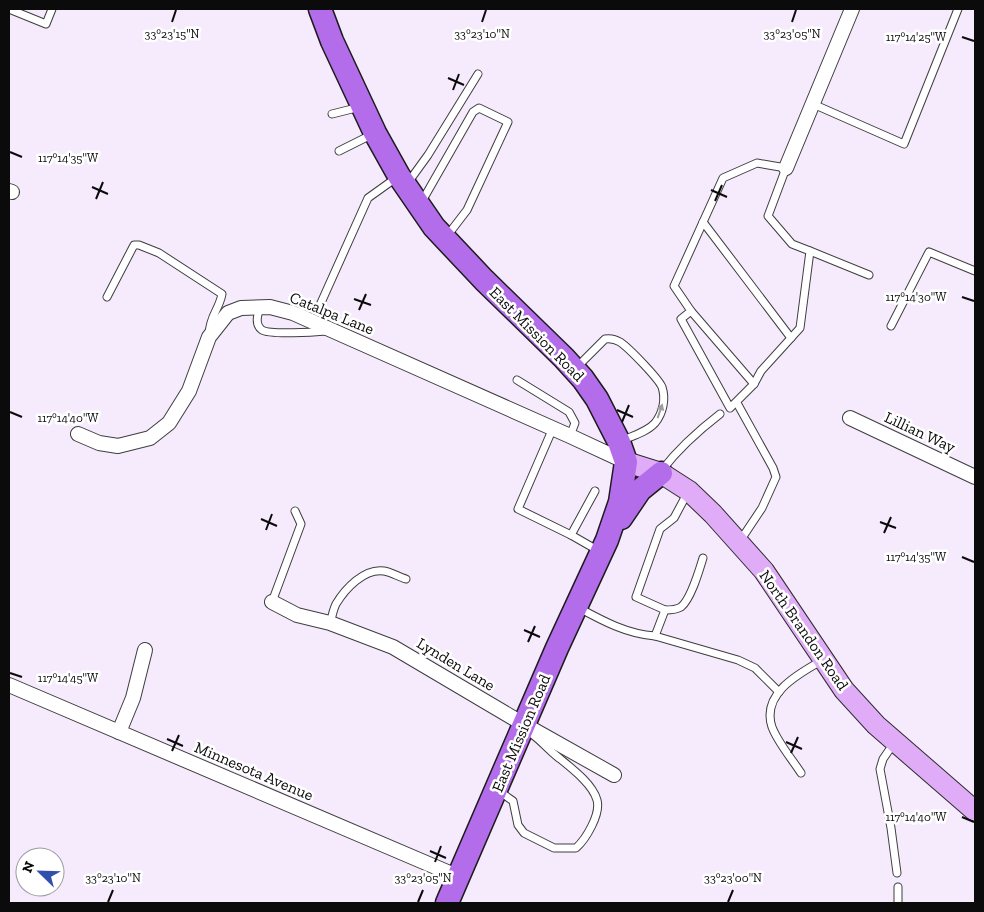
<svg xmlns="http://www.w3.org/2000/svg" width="984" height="912" font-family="'Zilla Slab',serif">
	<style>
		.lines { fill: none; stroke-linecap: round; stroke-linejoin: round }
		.lane-casing { stroke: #3e3e3e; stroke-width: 9 }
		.street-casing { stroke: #3e3e3e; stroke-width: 16 }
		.secondary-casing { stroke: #2d2d2d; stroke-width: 22 }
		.primary-casing { stroke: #1c1c1c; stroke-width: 25 }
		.lane { stroke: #fff; stroke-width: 7 }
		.street { stroke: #fff; stroke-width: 14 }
		.secondary { stroke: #e0acf7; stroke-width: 20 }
		.primary { stroke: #b46dea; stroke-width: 22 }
		.oneway { fill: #9d9d9d }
		.ticks { fill: none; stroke: #0b0b0b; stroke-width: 2 }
		.labels { text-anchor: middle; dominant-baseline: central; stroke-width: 5; stroke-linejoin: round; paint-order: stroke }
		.street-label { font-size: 16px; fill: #0b0b0b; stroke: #fff }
		.ticks-label { font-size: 12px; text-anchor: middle; fill: #0b0b0b; stroke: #fff; stroke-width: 5; stroke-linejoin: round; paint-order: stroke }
	</style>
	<rect width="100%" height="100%" fill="#f6eafd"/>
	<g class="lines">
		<g class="lane-casing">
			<g id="lane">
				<polyline points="9,9 46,24 52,9"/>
				<polyline points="813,104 904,144 958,9 957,9"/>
				<polyline points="332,114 360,107"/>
				<polyline points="339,151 373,134"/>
				<polygon points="757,163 786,168 768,216 792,244 810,251 800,328 761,371 754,384 730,408 681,319 691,311 674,286 723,178"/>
				<polyline points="407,184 428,155 478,74"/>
				<polyline points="421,203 473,112 479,108 508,122 467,210 447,236"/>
				<polyline points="703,222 791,338"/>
				<polyline points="810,251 869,275"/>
				<path d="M107 297 134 245H139L159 253 222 294C219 310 210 315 209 334"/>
				<polyline points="320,305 368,198 396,178"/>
				<path d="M260 307C258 314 254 324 262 330 270 335 315 332 326 331"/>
				<polyline points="691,311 754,384"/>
				<polyline points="891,326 929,252 975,271"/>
				<path d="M577 367 605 339C611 338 615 339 620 342 629 348 658 378 662 387 666 399 663 413 655 423 647 432 632 436 621 441"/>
				<polyline points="517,380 569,412 575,423 570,436"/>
				<polyline points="737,403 773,468 776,477 762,508 740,541"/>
				<polyline points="553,428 518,509 571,535"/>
				<path d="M662 470C679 448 698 431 720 414"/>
				<polyline points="595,491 571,535 599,551"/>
				<polyline points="272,602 301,524 295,511"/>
				<path d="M579 608C603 621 627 634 655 636L665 610 636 597 660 529 674 518 688 492"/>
				<path d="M665 610C671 610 676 610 681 607 691 599 699 571 703 558"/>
				<path d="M330 623C332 617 333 610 336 604 345 589 364 568 384 571 391 572 399 577 406 579"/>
				<polyline points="655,636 738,660 755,668 779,692"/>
				<polyline points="894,743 883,759 880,769 891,828 897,873"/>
				<path d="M801 773C792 759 778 743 772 727 761 694 798 674 821 661"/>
				<path d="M499 791 513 801 518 825 524 833 554 848H576C586 839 601 814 597 800 592 782 567 765 553 753 546 747 540 740 533 735"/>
				<polyline points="898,903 898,887"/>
			</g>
		</g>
		<g class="street-casing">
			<g id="street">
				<polyline points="786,168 852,9"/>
				<polyline points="9,191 12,192"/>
				<polyline points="850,418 975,477"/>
				<polyline points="78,434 99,443 118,446 150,438 169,423 189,391 209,337 228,313 241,308 270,307 293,313 570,436 626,462"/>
				<polyline points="272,602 297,615 330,623 393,647 525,725 614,775"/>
				<polyline points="9,685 459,877"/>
				<polyline points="119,732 133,698 145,650"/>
			</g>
		</g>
		<g class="secondary-casing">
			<polyline id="secondary" points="626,462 661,473 689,491 713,514 764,571 844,690 876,725 975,811"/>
		</g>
		<g class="primary-casing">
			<g id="primary">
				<polyline points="320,9 332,41 375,133 399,176 434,227 484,280 564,358 583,379 597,399 619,442 626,462 620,502 607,540 557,648 447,903"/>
				<polyline points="621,518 640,490 661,473"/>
			</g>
		</g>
		<use href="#lane" class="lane"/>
		<use href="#street" class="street"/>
		<use href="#secondary" class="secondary"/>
		<use href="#primary" class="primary"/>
	</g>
	<defs><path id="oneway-solid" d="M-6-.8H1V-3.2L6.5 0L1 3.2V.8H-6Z" transform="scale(1.25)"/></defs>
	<use class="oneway" href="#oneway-solid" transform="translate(660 411) rotate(-71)"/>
	<path class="ticks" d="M172 22 176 10M482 22 486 10M792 22 796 10M962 37 974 41M448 78 464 85M453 90 459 74M10 152 22 157M92 187 108 194M711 190 727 197M96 199 103 182M715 201 722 185M962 297 974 301M354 299 371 305M359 310 366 294M617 410 633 417M10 412 22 417M622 422 629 405M261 519 277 526M880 522 896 528M266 530 272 514M884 533 891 517M962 557 974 562M524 630 540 637M528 642 535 626M10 673 22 677M167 739 183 746M786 742 802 749M172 751 179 735M791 753 798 737M962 817 974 822M430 851 446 858M435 862 441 846M108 902 113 890M418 902 423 890M728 902 733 890"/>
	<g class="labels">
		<g class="street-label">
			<text transform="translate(332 313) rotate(22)">Catalpa Lane</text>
			<text transform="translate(537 334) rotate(45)">East Mission Road</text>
			<text transform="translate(920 432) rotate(25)">Lillian Way</text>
			<text transform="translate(804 630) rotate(55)">North Brandon Road</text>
			<text transform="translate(456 664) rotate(31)">Lynden Lane</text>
			<text transform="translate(521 733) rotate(-67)">East Mission Road</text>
			<text transform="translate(254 771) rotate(23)">Minnesota Avenue</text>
		</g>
	</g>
	<g class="ticks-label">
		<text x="172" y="38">33°23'15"N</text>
		<text x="482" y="38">33°23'10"N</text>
		<text x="792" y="38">33°23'05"N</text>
		<text x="916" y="41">117°14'25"W</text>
		<text x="68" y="162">117°14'35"W</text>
		<text x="916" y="301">117°14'30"W</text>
		<text x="68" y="422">117°14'40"W</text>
		<text x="916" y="561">117°14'35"W</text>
		<text x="68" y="682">117°14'45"W</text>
		<text x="916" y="821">117°14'40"W</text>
		<text x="113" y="882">33°23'10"N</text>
		<text x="423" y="882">33°23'05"N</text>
		<text x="733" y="882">33°23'00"N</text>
	</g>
	<rect width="984" height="912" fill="none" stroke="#0b0b0b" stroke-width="20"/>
	<g transform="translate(40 872) rotate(293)"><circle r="24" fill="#ffffff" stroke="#9d9d9d"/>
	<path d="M0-4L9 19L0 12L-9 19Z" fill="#324fac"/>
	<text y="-8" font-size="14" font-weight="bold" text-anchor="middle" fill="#0b0b0b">N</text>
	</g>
</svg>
